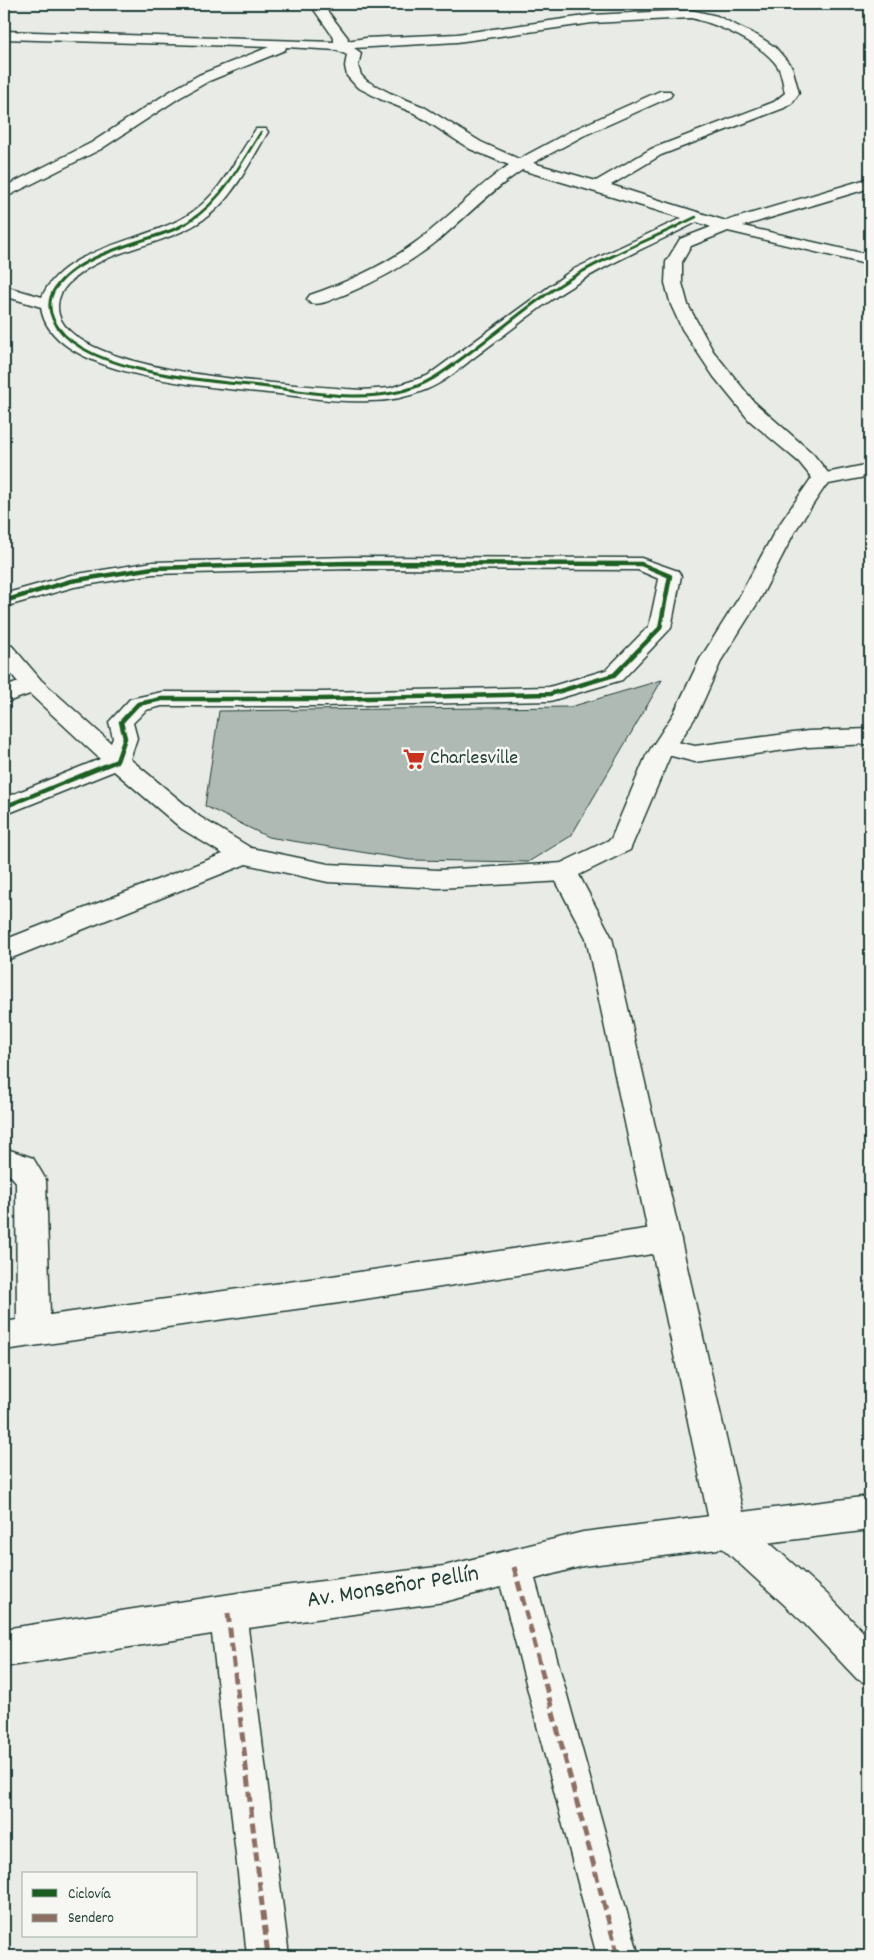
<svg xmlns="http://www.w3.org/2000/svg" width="874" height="1960" font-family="Dekko,sans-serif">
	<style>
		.building { fill: #b0bab5; stroke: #1f3d34 }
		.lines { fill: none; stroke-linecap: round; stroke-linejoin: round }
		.minor-casing { stroke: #1f3d34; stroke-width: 3 }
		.tertiary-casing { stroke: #1f3d34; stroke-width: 3 }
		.minor { fill: #f6f6f2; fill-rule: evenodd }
		.tertiary { fill: #f6f6f2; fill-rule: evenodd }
		.quiet { stroke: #8d6e63; stroke-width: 5; stroke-dasharray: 10 5; stroke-linecap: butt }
		.cycleway-far2-casing { stroke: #f6f6f2; stroke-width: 4.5 }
		.cycleway-far1-casing { stroke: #f6f6f2; stroke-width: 5 }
		.cycleway-casing { stroke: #f6f6f2; stroke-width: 7 }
		.cycleway-far2 { stroke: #1b5e20; stroke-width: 2.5 }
		.cycleway-far1 { stroke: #1b5e20; stroke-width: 3 }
		.cycleway { stroke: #1b5e20; stroke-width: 4.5 }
		.labels { text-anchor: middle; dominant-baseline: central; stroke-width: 5; stroke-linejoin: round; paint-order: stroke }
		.poi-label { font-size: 20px; fill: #1f3d34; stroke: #f6f6f2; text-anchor: start }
		.near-street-label { font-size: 24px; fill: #1f3d34; stroke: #f6f6f2 }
	</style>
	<rect width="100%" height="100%" fill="#e9ebe7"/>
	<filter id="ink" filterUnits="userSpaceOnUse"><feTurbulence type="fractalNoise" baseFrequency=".02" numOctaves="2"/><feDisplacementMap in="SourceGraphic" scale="10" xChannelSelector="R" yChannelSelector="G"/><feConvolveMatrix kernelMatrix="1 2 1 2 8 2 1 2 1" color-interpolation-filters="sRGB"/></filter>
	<g filter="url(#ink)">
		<polygon class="building" points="662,680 571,836 528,862 410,860 268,837 205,806 219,711 570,707"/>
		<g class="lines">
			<g class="minor-casing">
				<g id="minor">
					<path d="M310 4H322L348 38 347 41 366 38 457 34 592 15 691 10 717 16 758 36 775 47 792 67 799 93 792 103 784 108 661 155 611 185 726 221 870 178V188L743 226 870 255V265L728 231 691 246 682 262V283L688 305 713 351 754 402 813 454 833 479 830 483 823 485 816 483 799 462 749 420 714 377 682 329 671 305 665 283 666 262 680 239 711 227 697 222C648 247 596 268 551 300 524 319 498 340 472 359 457 371 443 383 425 390 408 397 389 401 370 401 336 403 301 396 268 393 214 387 49 378 41 307L4 296V286L42 297C64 245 149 242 191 213 221 193 236 158 256 129H266L268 132C250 162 233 199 204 219 163 248 104 247 68 284 60 292 56 303 59 315 78 375 290 384 346 389L362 390 390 388 427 376 572 270 682 218 522 170C492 190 468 215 441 238 412 262 380 280 346 294 335 298 322 306 310 303L307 299 310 295C348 282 384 266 416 242 449 218 475 188 509 165L470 149 414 113 380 99 357 87 347 76 345 66 347 55 337 50 286 47 285 50 209 81 179 98 101 149 4 198V187L91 143 169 92 199 75 269 47 4 39V31L334 42V38ZM691 18C718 24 762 43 778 67 782 74 783 85 785 93L774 102 651 149 596 181 533 163 583 136 670 97 672 94 670 91H660L573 130 519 159 481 142 424 107 390 93 367 81 361 75 358 66 361 53 354 48 457 42 592 23Z"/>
					<polygon points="350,557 641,558 678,571 681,576 671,628 622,680 550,701 323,706 162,706 146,710 133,723 137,738 130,759 200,817 251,848 328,864 438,870 564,863 573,866 577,872 573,878 564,881 438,888 328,882 246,864 4,961 4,940 223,854 182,829 114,771 4,815 4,798 100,759 30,694 4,703 4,688 18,682 4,665 4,644 12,646 41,680 111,743 113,738 109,722 130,699 162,692 323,692 549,687 606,670 649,626 659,579 638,570 350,569 153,574 74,587 4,607 4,594 71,575 153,562"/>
					<polygon points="870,729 870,744 808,747 695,762 656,752 652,747 656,742 664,739 695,746 808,731"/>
					<polygon points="4,1148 33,1158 46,1180 50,1315 339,1275 665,1226 676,1230 681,1239 676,1248 665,1252 339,1303 4,1350 4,1322 17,1320 16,1182 11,1176 4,1173"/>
					<polygon points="870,1496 870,1530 583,1566 535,1579 639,1956 597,1956 501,1587 444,1602 248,1628 289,1956 247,1956 212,1634 4,1667 4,1629 283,1586 444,1566 583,1532"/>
				</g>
			</g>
			<g class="tertiary-casing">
				<polygon id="tertiary" points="870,464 870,476 829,484 824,488 795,531 760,599 722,659 698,713 670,756 630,850 579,875 612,938 745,1521 829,1596 870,1639 870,1685 857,1679 803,1622 716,1542 711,1530 586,938 551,872 555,866 611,839 646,756 674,713 700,659 738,599 775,531 810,480 816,475"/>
			</g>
			<use href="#minor" class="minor"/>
			<use href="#tertiary" class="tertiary"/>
			<g class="quiet">
				<polyline points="514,1567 618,1956"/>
				<polyline points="228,1613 268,1956"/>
			</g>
			<g class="cycleway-far2-casing">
				<g id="cycleway-far2">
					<path d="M177 228C218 209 238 168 261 132"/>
					<polyline points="673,228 696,217"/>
				</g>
			</g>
			<g class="cycleway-far1-casing">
				<path id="cycleway-far1" d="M180 227C143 243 80 253 56 287 49 297 48 308 53 319 77 373 209 381 260 386 305 391 354 402 398 392 428 386 449 368 473 350 507 325 541 295 578 274 609 256 643 242 676 227"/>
			</g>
			<g class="cycleway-casing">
				<polyline id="cycleway" points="4,601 71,581 153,568 350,563 641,564 670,576 660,628 614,675 550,694 323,699 162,699 138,704 121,722 125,738 117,761 4,807"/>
			</g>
			<use href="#cycleway-far2" class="cycleway-far2"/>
			<use href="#cycleway-far1" class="cycleway-far1"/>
			<use href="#cycleway" class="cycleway"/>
		</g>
	</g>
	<defs>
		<g id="supermarket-bare" transform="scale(1.725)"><path d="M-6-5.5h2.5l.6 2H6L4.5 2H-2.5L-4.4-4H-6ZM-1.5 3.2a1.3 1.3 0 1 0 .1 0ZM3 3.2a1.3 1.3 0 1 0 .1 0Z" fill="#c8321e" stroke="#f6f6f2" stroke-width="2.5" paint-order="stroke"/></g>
	</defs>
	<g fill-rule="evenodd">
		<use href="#supermarket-bare" x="414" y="759"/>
	</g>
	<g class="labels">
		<g class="poi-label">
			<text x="430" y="759">Charlesville</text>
		</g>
		<g class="near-street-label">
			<text transform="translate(393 1588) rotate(-9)">Av. Monseñor Pellín</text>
		</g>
	</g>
	<rect width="874" height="1960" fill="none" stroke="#f6f6f2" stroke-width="20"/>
	<rect x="10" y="10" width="854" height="1940" fill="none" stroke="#1f3d34" stroke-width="2" filter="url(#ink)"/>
	<rect x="22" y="1872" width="175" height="65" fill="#f6f6f2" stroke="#a0aca6"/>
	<rect x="32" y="1889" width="25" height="8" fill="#1b5e20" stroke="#a0aca6"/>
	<text x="68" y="1898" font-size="15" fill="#1f3d34">Ciclovía</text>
	<rect x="32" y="1914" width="25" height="8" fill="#8d6e63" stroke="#a0aca6"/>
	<text x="68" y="1922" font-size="15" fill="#1f3d34">Sendero</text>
</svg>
